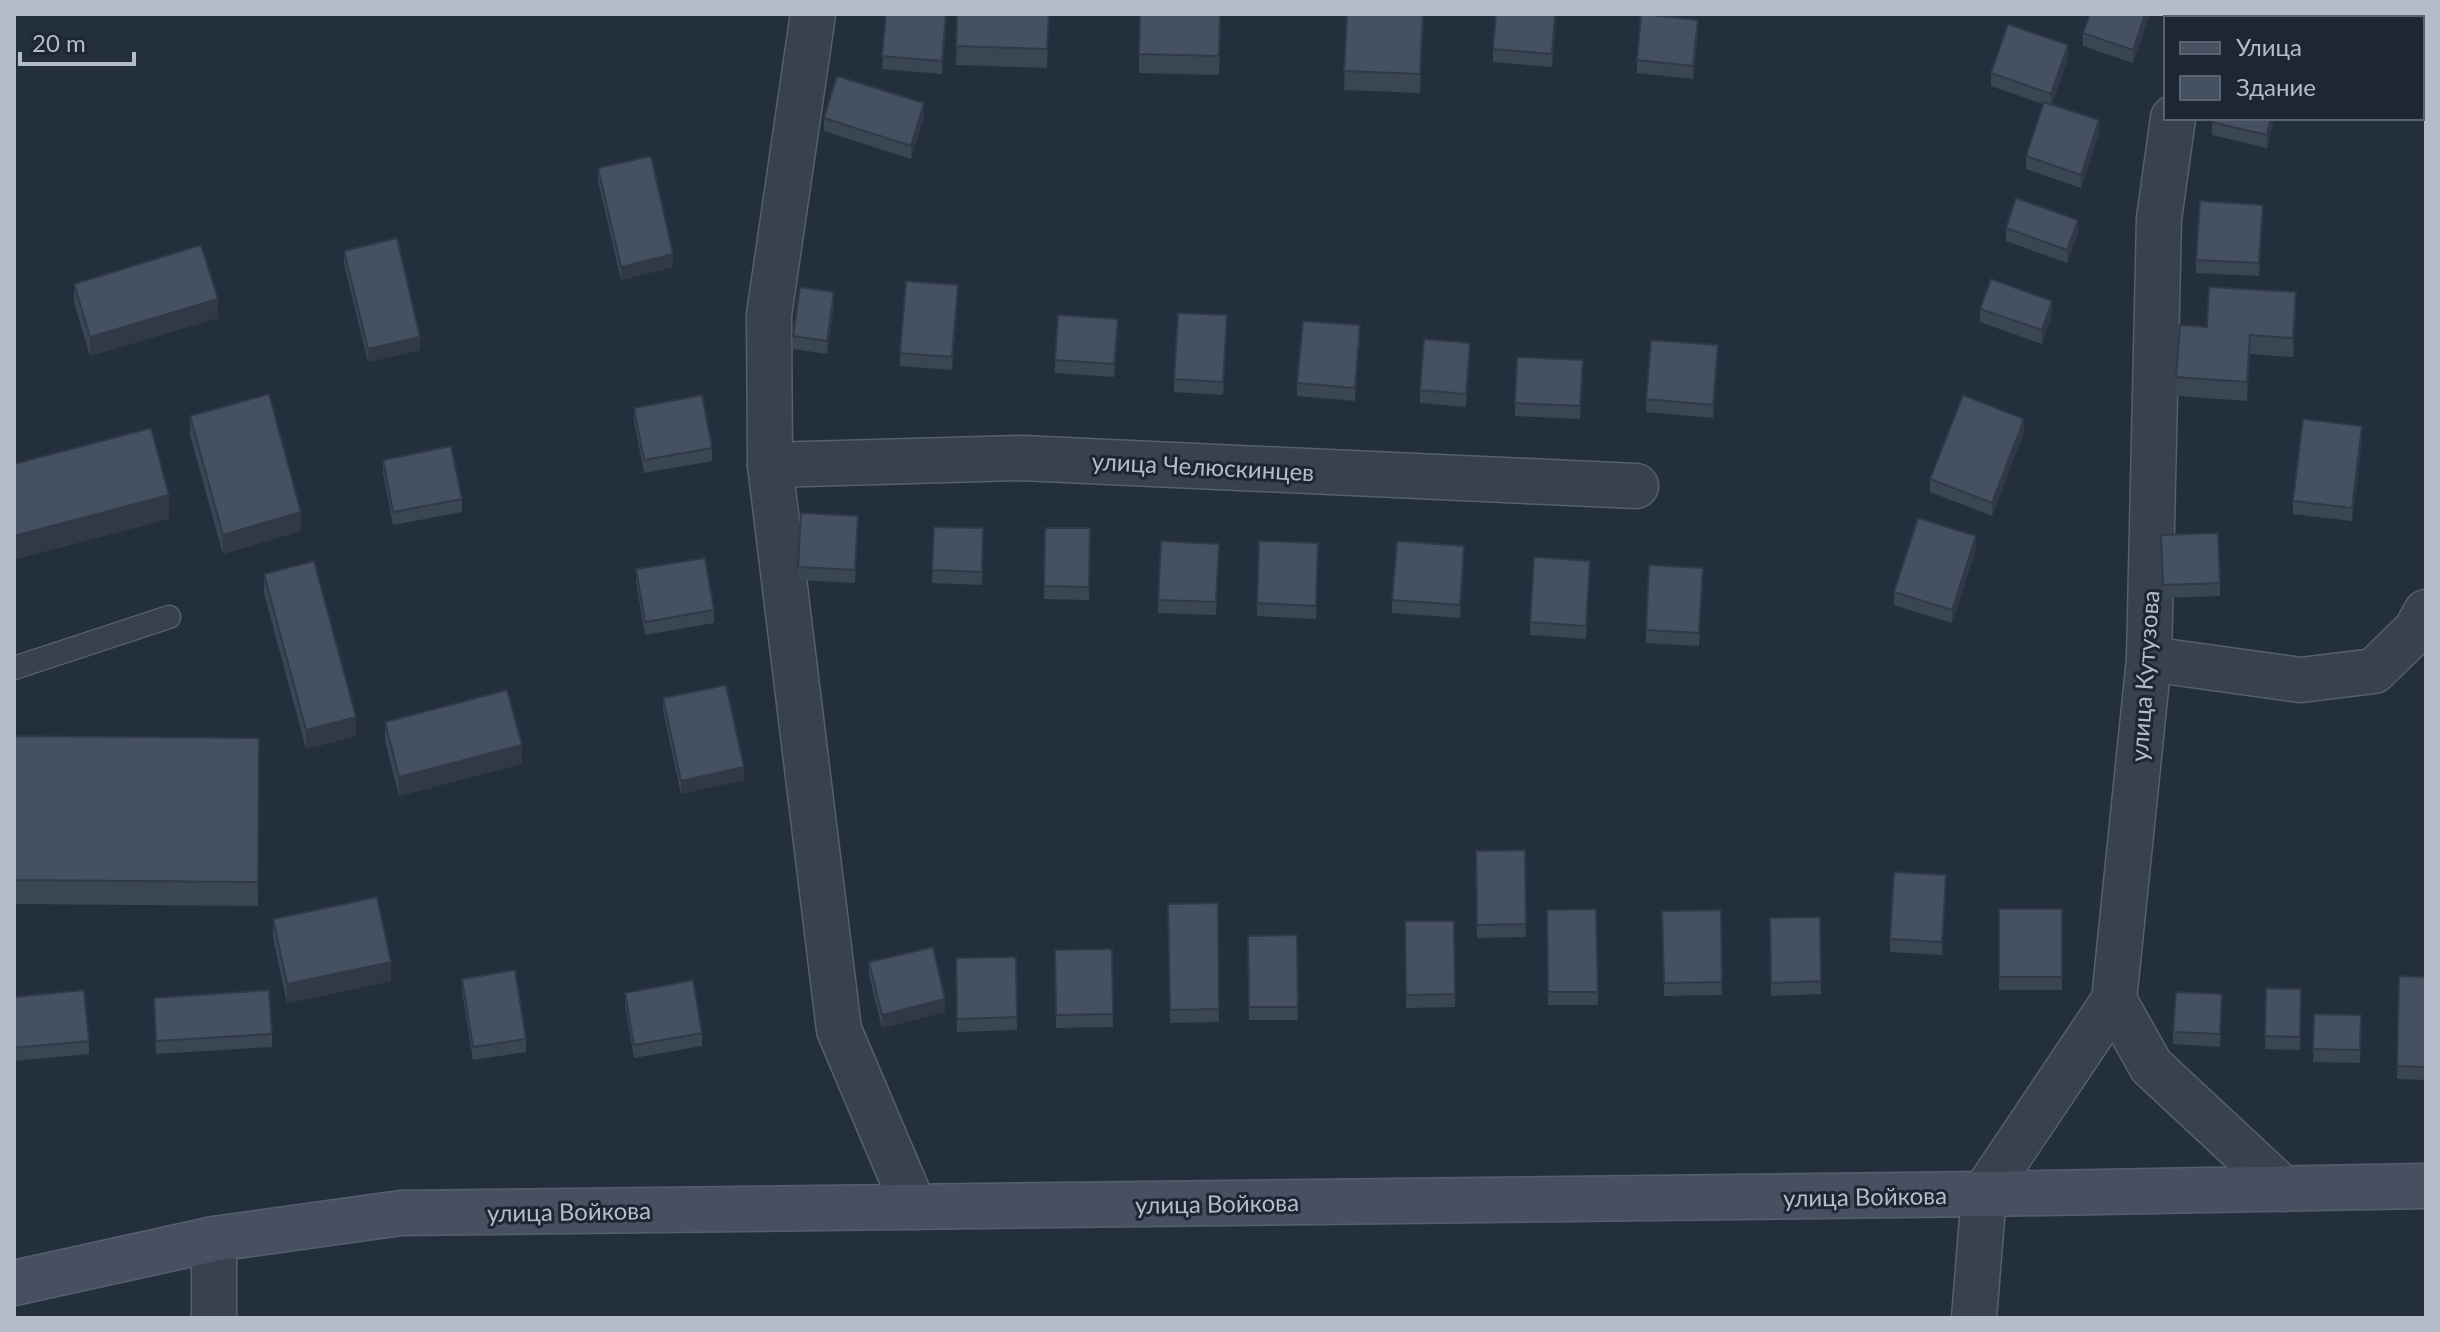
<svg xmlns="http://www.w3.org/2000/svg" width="2440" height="1332" font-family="Lato,sans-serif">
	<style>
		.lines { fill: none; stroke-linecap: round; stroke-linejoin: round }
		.service-casing { stroke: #565f6c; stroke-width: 25 }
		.minor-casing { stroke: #565f6c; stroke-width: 47 }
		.secondary-casing { stroke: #565f6c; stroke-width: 47 }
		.service { stroke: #38414e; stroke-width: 22 }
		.minor { stroke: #38414e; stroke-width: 44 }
		.secondary { stroke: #465061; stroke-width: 44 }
		.wall { fill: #3b4654 }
		.shaded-wall { fill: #303945 }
		.building { fill: #455162; stroke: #303945; stroke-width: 2 }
		.labels { text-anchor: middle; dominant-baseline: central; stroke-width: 6; stroke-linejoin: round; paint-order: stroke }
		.street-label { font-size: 24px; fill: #b4bcc9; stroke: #1d2633 }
	</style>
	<rect width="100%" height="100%" fill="#242f3e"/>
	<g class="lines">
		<g class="service-casing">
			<polyline id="service" points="14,668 169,617"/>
		</g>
		<g class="minor-casing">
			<g id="minor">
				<polyline points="813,14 769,315 770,465 839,1030 914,1207"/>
				<polyline points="2210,18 2211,14"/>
				<polyline points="770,465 1022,458 1636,486"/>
				<polyline points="2149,659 2301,680 2374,671 2416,630 2426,612"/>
				<polyline points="2114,1000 2151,1066 2283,1189"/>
				<polyline points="214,1318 214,1239"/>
				<polyline points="1974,1318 1984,1194 2114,1000 2149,659 2159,219 2173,118"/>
			</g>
		</g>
		<g class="secondary-casing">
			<polyline id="secondary" points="14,1283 214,1239 401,1213 1984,1194 2426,1186"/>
		</g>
		<use href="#service" class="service"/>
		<use href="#minor" class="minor"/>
		<use href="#secondary" class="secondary"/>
	</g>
	<g class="wall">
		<polygon points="886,14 947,14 942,74 882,69"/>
		<polygon points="957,14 1049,14 1047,68 956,65"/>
		<polygon points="1221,14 1219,75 1139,73 1139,54"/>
		<polygon points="1347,14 1424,14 1420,93 1344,90"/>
		<polygon points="2090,14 2150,14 2133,63 2083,46 2083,33"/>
		<polygon points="1556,20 1552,67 1493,62 1493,49"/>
		<polygon points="1698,33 1693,79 1637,73 1637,60"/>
		<polygon points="2068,58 2052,104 2099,133 2081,188 2026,169 2026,156 2043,104 1991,86 1991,73"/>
		<polygon points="924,116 911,159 824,131 824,118"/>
		<polygon points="2274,118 2267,148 2212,135 2212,122"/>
		<polygon points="598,168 673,267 621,280 598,181"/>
		<polygon points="2263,218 2259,276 2196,273 2196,260"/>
		<polygon points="2006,228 2078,233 2067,263 2006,241"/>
		<polygon points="344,251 420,350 368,362 344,264"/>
		<polygon points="74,284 218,318 90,356 74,303"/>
		<polygon points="958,298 952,370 900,366 900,353"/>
		<polygon points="834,305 827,354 793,349 793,336"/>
		<polygon points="1980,309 2052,314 2042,344 1980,322"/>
		<polygon points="2296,311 2293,357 2250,354 2247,401 2176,396 2176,377 2207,327"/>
		<polygon points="1227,328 1223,395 1174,392 1174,379"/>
		<polygon points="1118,332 1114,377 1055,373 1055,360"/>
		<polygon points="1360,338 1355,401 1297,396 1297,383"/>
		<polygon points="1470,356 1466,407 1420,403 1420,390"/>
		<polygon points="1718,358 1713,418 1646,412 1646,399"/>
		<polygon points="1583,373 1580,419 1515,416 1515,403"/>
		<polygon points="634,408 712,448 712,461 644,473 634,421"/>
		<polygon points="190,416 301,531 223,554 190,435"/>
		<polygon points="2024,432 1992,516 1930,492 1930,479"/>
		<polygon points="2362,439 2352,521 2293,514 2293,501"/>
		<polygon points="383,460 462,499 462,512 393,525 383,473"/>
		<polygon points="934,527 983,528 982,585 932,583"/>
		<polygon points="1045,528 1090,528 1089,600 1044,599"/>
		<polygon points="858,529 855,583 798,580 798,567"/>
		<polygon points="2161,535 2220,583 2220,596 2163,598"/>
		<polygon points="1976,549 1952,623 1894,605 1894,592"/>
		<polygon points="1318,556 1316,619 1257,616 1257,603"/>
		<polygon points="1219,557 1216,615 1158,613 1158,600"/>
		<polygon points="1464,559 1460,618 1392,613 1392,600"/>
		<polygon points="636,569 714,610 714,623 645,635 636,582"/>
		<polygon points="264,574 356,736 306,749 264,593"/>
		<polygon points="1590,574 1586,639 1530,635 1530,622"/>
		<polygon points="1703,581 1699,646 1646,643 1646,630"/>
		<polygon points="663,698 744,780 681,794 663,711"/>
		<polygon points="385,722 522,764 399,796 385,741"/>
		<polygon points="14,736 259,738 258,906 14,904"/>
		<polygon points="1525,850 1526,937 1477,938 1476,851"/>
		<polygon points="1946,888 1942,955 1890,952 1890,939"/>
		<polygon points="1218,903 1219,1022 1170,1023 1168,904"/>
		<polygon points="1596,909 1598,1005 1548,1005 1547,910"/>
		<rect x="1999" y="909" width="63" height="81"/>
		<polygon points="1721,910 1722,995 1664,996 1662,911"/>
		<polygon points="1820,917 1821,994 1771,996 1770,918"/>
		<polygon points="273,919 391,981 287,1003 273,938"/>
		<polygon points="1405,921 1454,921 1455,1007 1406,1008"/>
		<polygon points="1297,935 1298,1020 1249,1020 1248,936"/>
		<polygon points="1112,949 1113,1027 1056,1028 1055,950"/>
		<polygon points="1016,957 1017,1030 957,1032 956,958"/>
		<polygon points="869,962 945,1012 882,1028 869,975"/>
		<polygon points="2399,976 2426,977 2426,1080 2397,1079"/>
		<polygon points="462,979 526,1039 526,1052 473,1060 462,992"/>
		<polygon points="2266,988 2301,989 2300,1050 2265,1049"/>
		<polygon points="625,993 702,1033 702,1046 634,1058 625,1006"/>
		<polygon points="14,997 89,1041 89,1054 14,1061"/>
		<polygon points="154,998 272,1034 272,1047 156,1054"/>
		<polygon points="2222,1007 2220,1047 2173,1044 2173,1032"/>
		<polygon points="2314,1014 2361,1015 2360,1063 2313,1062"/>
	</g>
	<g class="shaded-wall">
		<polygon points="946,14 947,14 942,74 942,61"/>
		<polygon points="1423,14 1424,14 1420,93 1420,74"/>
		<polygon points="1556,14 1556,20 1552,67 1552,54"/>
		<polygon points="2145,14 2150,14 2133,63 2133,50"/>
		<polygon points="1698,20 1698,33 1693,79 1693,66"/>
		<polygon points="2068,45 2068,58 2051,107 2051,94"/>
		<polygon points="924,103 924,116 911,159 911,146"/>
		<polygon points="2271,118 2274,118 2267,148 2267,135"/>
		<polygon points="2099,120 2099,133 2081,188 2081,175"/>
		<polygon points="2078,220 2078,233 2067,263 2067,250"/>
		<polygon points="673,254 673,267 621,280 621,267"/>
		<polygon points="958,285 958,298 952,370 952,357"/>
		<polygon points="834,292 834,305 827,354 827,341"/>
		<polygon points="2296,292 2296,311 2293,357 2293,338"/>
		<polygon points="218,299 218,318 90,356 90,337"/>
		<polygon points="2052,301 2052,314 2042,344 2042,330"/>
		<polygon points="1360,325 1360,338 1355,401 1355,388"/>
		<polygon points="2250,335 2250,354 2247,401 2247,382"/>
		<polygon points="420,337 420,350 368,362 368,349"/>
		<polygon points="1470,343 1470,356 1466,407 1466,394"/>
		<polygon points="1718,345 1718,358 1713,418 1713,405"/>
		<polygon points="2024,419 2024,432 1992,516 1992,503"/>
		<polygon points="2362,426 2362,439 2352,521 2352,508"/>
		<polygon points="169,495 169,519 14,560 14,536"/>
		<polygon points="301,512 301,531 223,554 223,535"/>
		<polygon points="1976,536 1976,549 1952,623 1952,610"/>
		<polygon points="356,717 356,736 306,749 306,730"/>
		<polygon points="522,745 522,764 399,796 399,777"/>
		<polygon points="744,767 744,780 681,794 681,781"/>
		<polygon points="391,962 391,981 287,1003 287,984"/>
		<polygon points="945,999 945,1012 882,1028 882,1015"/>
	</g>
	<g class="building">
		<polygon points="886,14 946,14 942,61 882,56"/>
		<polygon points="957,14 1049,14 1047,49 956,46"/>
		<polygon points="1140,14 1220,14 1219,56 1139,54"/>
		<polygon points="1347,14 1423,14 1420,74 1344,71"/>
		<polygon points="1496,14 1555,14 1552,54 1493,49"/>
		<polygon points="1641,14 1698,20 1693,66 1637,60"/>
		<polygon points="2090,14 2145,14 2133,50 2083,33"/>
		<polygon points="2247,14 2292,14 2290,18 2246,18"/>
		<polygon points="2008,24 2068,45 2051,94 1991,73"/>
		<polygon points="837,76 924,103 911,146 824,118"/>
		<polygon points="2044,102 2099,120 2081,175 2026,156"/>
		<polygon points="2213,118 2271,118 2267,135 2212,122"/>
		<polygon points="651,156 673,254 621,267 598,168"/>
		<polygon points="2016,198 2078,220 2067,250 2006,228"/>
		<polygon points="2200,201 2263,205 2259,263 2196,260"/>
		<polygon points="397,238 420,337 368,349 344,251"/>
		<polygon points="201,245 218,299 90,337 74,284"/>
		<polygon points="1991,279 2052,301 2042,330 1980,309"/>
		<polygon points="906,281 958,285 952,357 900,353"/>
		<polygon points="800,287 834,292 827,341 793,336"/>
		<polygon points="2209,287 2296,292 2293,338 2250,335 2247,382 2176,377 2180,325 2207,327"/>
		<polygon points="1178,313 1227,315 1223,382 1174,379"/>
		<polygon points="1058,315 1118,319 1114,364 1055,360"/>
		<polygon points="1303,321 1360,325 1355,388 1297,383"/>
		<polygon points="1424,339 1470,343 1466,394 1420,390"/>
		<polygon points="1651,340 1718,345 1713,405 1646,399"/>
		<polygon points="1517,357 1583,360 1580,406 1515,403"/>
		<polygon points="269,394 301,512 223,535 190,416"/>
		<polygon points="702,395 712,448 644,460 634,408"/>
		<polygon points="1963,395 2024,419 1992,503 1930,479"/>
		<polygon points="2303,419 2362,426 2352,508 2293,501"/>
		<polygon points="151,428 169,495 14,536 14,464"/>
		<polygon points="451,446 462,499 393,512 383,460"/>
		<polygon points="801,513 858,516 855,570 798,567"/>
		<polygon points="1918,518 1976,536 1952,610 1894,592"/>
		<polygon points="934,527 983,528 982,572 932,570"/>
		<polygon points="1045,528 1090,528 1089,587 1044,586"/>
		<polygon points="2218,533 2220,583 2163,585 2161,535"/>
		<polygon points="1161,541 1219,544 1216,602 1158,600"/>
		<polygon points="1259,541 1318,543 1316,606 1257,603"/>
		<polygon points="1397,541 1464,546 1460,605 1392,600"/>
		<polygon points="1534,557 1590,561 1586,626 1530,622"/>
		<polygon points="705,558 714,610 645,622 636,569"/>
		<polygon points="314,561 356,717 306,730 264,574"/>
		<polygon points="1649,565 1703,568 1699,633 1646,630"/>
		<polygon points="726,685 744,767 681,781 663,698"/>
		<polygon points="507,690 522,745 399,777 385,722"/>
		<polygon points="14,736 259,738 258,882 14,880"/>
		<polygon points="1525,850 1526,924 1477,925 1476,851"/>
		<polygon points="1894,872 1946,875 1942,942 1890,939"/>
		<polygon points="377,897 391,962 287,984 273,919"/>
		<polygon points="1218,903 1219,1009 1170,1010 1168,904"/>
		<polygon points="1596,909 1598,992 1548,992 1547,910"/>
		<rect x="1999" y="909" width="63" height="68"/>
		<polygon points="1721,910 1722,982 1664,983 1662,911"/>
		<polygon points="1820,917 1821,981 1771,983 1770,918"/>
		<polygon points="1405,921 1454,921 1455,994 1406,995"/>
		<polygon points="1297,935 1298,1007 1249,1007 1248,936"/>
		<polygon points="933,947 945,999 882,1015 869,962"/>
		<polygon points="1112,949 1113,1014 1056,1015 1055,950"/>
		<polygon points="1016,957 1017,1017 957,1019 956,958"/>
		<polygon points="515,970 526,1039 473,1047 462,979"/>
		<polygon points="2399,976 2426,977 2426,1067 2397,1066"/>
		<polygon points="693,980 702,1033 634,1045 625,993"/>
		<polygon points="2266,988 2301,989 2300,1037 2265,1036"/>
		<polygon points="84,990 89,1041 14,1048 14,997"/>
		<polygon points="269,990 272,1034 156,1041 154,998"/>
		<polygon points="2176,992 2222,994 2220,1034 2173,1032"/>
		<polygon points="2314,1014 2361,1015 2360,1050 2313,1049"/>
	</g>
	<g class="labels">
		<g class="street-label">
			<text transform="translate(1203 466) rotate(3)">улица Челюскинцев</text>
			<text transform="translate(2144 676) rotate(-86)">улица Кутузова</text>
			<text transform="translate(1865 1196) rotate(-1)">улица Войкова</text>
			<text transform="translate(1217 1203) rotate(-1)">улица Войкова</text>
			<text transform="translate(569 1211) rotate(-1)">улица Войкова</text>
		</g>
	</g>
	<rect width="2440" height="1332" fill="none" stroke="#b4bcc9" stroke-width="32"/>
	<rect x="2164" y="16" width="260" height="104" fill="#1d2633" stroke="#59626f" stroke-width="2"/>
	<rect x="2180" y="42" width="40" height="12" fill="#465061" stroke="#59626f" stroke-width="2"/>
	<text x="2236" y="56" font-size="24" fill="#b4bcc9">Улица</text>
	<rect x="2180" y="76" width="40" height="24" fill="#455162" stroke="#59626f" stroke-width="2"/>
	<text x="2236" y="96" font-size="24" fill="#b4bcc9">Здание</text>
	<path d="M20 52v12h114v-12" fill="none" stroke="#b4bcc9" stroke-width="4"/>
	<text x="32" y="52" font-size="24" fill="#b4bcc9" stroke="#1d2633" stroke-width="6" paint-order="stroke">20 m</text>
</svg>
